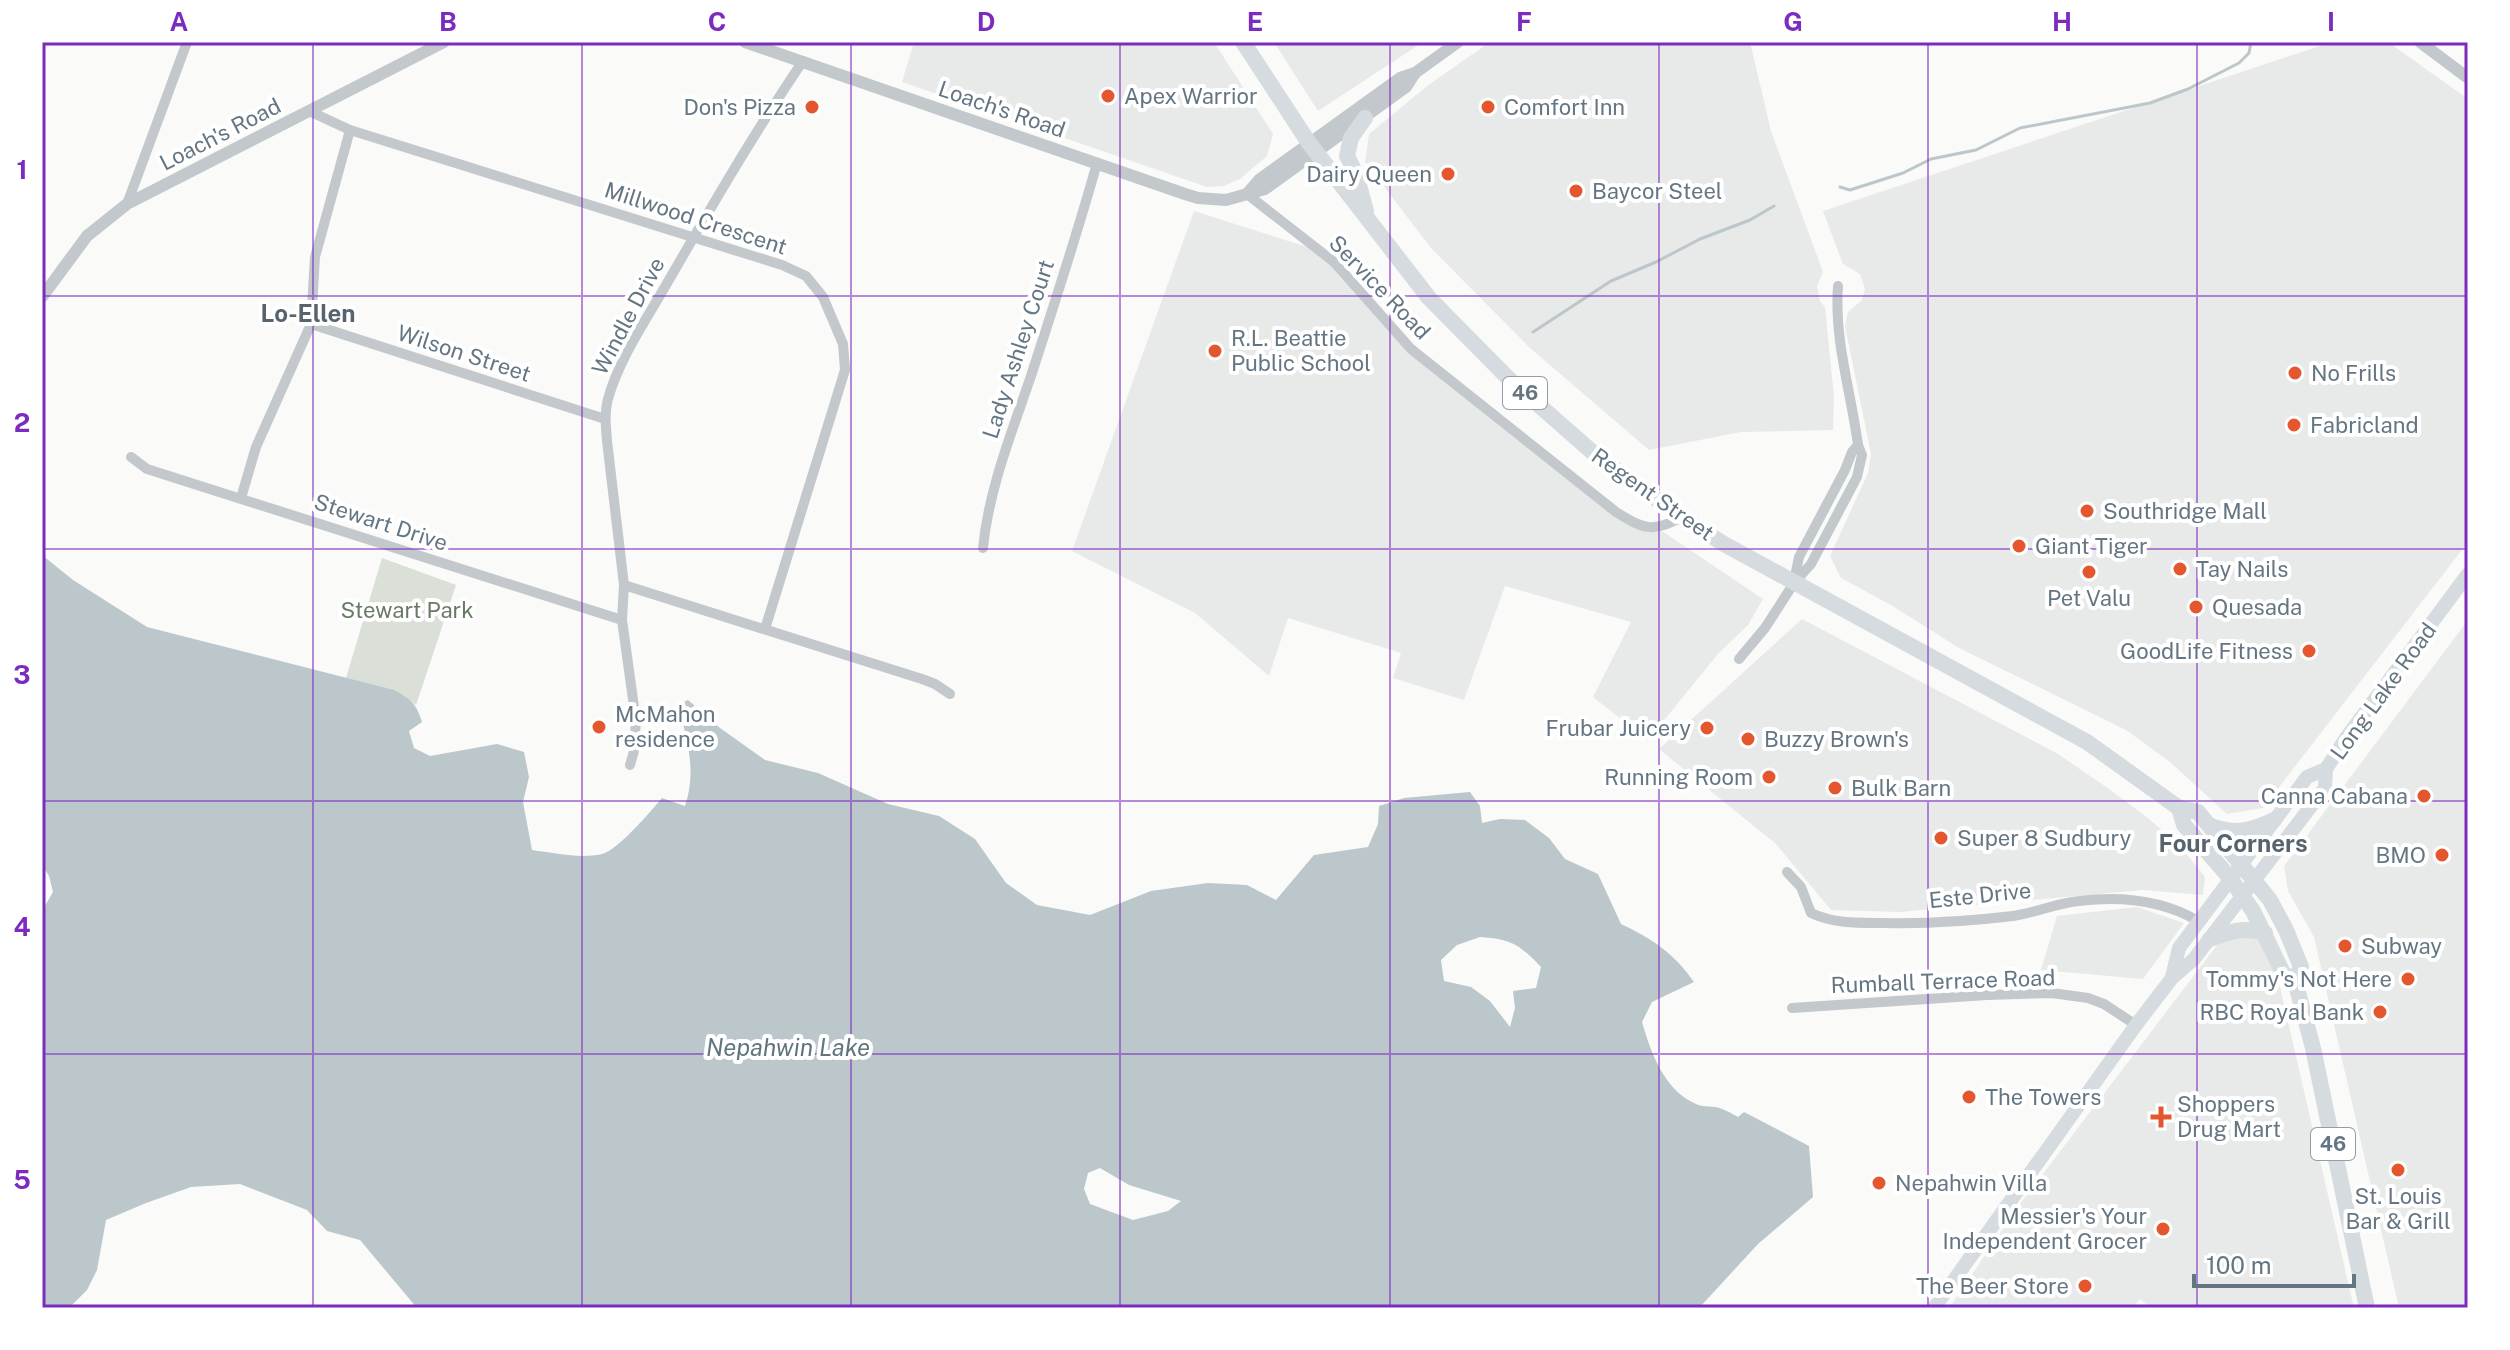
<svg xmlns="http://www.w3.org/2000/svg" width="2510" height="1350" font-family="'Public Sans',sans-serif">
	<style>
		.built { fill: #e8e9e9 }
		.green { fill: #dadfd7 }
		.water { fill: #bbc7cb; fill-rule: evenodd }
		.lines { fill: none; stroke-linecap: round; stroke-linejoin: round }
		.stream { stroke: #bbc7cb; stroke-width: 3 }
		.minor { stroke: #c3c8cc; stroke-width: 10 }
		.tertiary { stroke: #c3c8cc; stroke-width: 12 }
		.secondary { stroke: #d6dbdf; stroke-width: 14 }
		.primary { stroke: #d6dbdf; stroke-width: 16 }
		.grid { fill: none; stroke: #7b2cbf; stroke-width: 2; stroke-opacity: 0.55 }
		.poi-dot { fill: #e4572e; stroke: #fff; stroke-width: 3 }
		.labels { text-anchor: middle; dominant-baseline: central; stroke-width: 8; stroke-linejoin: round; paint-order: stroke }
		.shield { fill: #fff; stroke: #939fa8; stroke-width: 2 }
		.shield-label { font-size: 20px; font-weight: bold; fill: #657683 }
		.poi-label { font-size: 22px; fill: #657683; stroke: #fff; text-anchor: start }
		.street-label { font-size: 22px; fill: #657683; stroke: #fff }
		.park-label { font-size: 22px; fill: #687a64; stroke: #fff }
		.neighbourhood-label { font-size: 24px; font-weight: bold; fill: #57646e; stroke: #fff }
		.water-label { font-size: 24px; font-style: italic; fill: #60757c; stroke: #fff }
		.neatline { fill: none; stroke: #7b2cbf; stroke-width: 3 }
		.grid-label { font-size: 26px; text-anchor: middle; font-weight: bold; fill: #7b2cbf }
	</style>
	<rect width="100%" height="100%" fill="#fafaf8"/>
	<g class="built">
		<polygon points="914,42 1214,42 1273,134 1267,156 1240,179 1224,186 1207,187 902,82"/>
		<polygon points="1274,42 1423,42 1318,111"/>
		<polygon points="1490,42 1750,42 1771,131 1823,272 1817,286 1820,301 1825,307 1834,397 1833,430 1741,432 1649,450 1530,348 1431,248 1365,162 1369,134 1427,86"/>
		<polygon points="2332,42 2388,42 2468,99 2468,542 2263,808 2227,814 2170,762 2126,730 1959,648 1891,605 1841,578 1830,556 1868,473 1871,454 1845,326 1848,312 1862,300 1865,289 1860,274 1843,264 1823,211"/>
		<polygon points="1194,211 1320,251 1411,349 1637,525 1659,529 1763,599 1748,625 1717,655 1648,740 1593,697 1631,622 1505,586 1464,700 1393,678 1401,653 1288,618 1269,676 1195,613 1072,551"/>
		<polygon points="1802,619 2058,754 2109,789 2148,818 2180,846 2205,877 2203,895 2143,890 1900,912 1831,910 1776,844 1659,749"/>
		<polygon points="2468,620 2468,1308 2399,1308 2314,937 2288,891 2284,866"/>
		<polygon points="2137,907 2184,923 2143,979 2041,970 2057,916"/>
		<polygon points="2257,930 2280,987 2354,1308 2151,1308 2140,1299 2133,1308 1949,1308 2020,1204 2227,932"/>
	</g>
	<polygon class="green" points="382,558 456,585 416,705 405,696 346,678"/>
	<path class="water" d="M42 555 73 580 147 627 394 690C411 699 416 703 422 722L409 731 414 748 430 756 497 744 524 752 529 777 523 802 532 850C555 853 580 859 602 854 617 851 651 811 662 798L685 806C697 771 687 739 678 705L688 700 720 728 765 760 818 773 888 804 939 816 975 839 1006 883 1037 905 1090 915 1151 891 1208 883 1247 885 1276 900 1314 855 1368 847 1378 824 1379 806 1404 798 1470 792 1480 806 1482 823 1500 819 1525 820 1549 838 1565 859 1598 874 1621 924C1651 938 1675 954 1694 982L1652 1002 1642 1022C1651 1053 1664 1090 1696 1104 1702 1107 1708 1106 1715 1107 1722 1108 1731 1113 1738 1117L1744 1112 1809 1146 1813 1197 1758 1244 1699 1308H417L360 1240 327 1231 307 1210 240 1184 191 1187 146 1203 106 1220 97 1270 87 1290 69 1308H42V911L53 892 49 876 42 865ZM1480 937C1511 939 1519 944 1541 967L1536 988 1513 991 1515 1008 1510 1027 1490 1001 1471 987 1444 981 1441 960 1457 945ZM1100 1168 1129 1185 1181 1201 1168 1211 1133 1220 1090 1204 1084 1189 1088 1173Z"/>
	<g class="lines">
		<g class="stream">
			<polyline points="1840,187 1850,190 1903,173 1931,159 1976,150 2020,128 2150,103 2188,89 2239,63 2249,53 2251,42"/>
			<polyline points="1533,332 1611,281 1656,262 1700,239 1750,220 1774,206"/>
		</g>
		<g class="minor">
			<polyline points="309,111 350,130 782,265 806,276 823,297 843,344 845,370 765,629"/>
			<path d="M1247 194 1334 262 1411 349 1616 512C1642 528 1653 534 1681 517"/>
			<polyline points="127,204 187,42"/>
			<polyline points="311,324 605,419"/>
			<polyline points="131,457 147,469 622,620"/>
			<polyline points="241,498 256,447 311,324 315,257 350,130"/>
			<path d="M983 548C989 488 1012 432 1031 376 1054 305 1077 235 1097 163"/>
			<polyline points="1794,581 1799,557 1845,470 1852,452 1858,445"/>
			<polyline points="624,585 922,679 935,684 950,694"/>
			<path d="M1739 659 1765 628 1794 583 1811 564 1857 477 1862 455 1858 445C1851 392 1834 340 1838 286"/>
			<path d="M630 765 634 751 636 721 622 620 624 585 607 441C606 427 604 413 608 399 619 359 646 320 666 285 710 209 754 133 803 61"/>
			<path d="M1787 872 1801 887 1811 913C1835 924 1858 923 1884 923 1926 924 1971 921 2013 916 2035 913 2057 903 2079 901 2121 896 2162 900 2198 921"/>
			<polyline points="1792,1008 1987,995 2052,993 2088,998 2104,1004 2136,1025"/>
		</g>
		<g class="tertiary">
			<polyline points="745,42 1185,194 1198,198 1226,200 1265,189 1406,87 1415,73"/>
			<polyline points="2420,42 2468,78"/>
			<polyline points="1247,194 1260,179 1400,78 1415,73 1458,42"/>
			<polyline points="42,297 87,236 127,204 444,42"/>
		</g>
		<g class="secondary">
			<polyline points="2172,977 2179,948 2307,777 2326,769"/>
			<polyline points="1934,1308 2136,1025 2172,978 2194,959 2325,788 2326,769 2346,738 2468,574"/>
		</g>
		<g class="primary">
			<polyline points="1243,42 1309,143 1429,298 1509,379 1598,457 1681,517 1724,544 2087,742 2179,808 2198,812 2270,900 2286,930 2301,967 2295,981 2313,1048 2367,1308"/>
			<polyline points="1365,118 1351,138 1347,156 1356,174 1366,211"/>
			<polyline points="2179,808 2184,825 2230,878 2253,911 2283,973 2295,981"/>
			<path d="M2211 826C2236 835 2251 831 2274 820"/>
			<path d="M2210 939C2229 932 2245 926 2265 933"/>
		</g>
	</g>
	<path class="grid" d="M313 42V1308M582 42V1308M851 42V1308M1120 42V1308M1390 42V1308M1659 42V1308M1928 42V1308M2197 42V1308M42 296H2468M42 549H2468M42 801H2468M42 1054H2468"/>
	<g class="poi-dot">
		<circle cx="1108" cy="96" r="8"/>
		<circle cx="812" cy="107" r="8"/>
		<circle cx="1488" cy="107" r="8"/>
		<circle cx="1448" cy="174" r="8"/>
		<circle cx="1576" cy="191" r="8"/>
		<circle cx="1215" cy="351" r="8"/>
		<circle cx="2295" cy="373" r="8"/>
		<circle cx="2294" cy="425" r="8"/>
		<circle cx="2087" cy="511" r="8"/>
		<circle cx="2019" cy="546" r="8"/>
		<circle cx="2180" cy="569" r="8"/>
		<circle cx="2089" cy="572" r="8"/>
		<circle cx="2196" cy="607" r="8"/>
		<circle cx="2309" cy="651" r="8"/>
		<circle cx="599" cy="727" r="8"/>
		<circle cx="1707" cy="728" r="8"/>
		<circle cx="1748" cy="739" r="8"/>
		<circle cx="1769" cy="777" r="8"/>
		<circle cx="1835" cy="788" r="8"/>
		<circle cx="2424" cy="796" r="8"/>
		<circle cx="1941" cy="838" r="8"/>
		<circle cx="2442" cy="855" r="8"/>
		<circle cx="2345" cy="946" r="8"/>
		<circle cx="2408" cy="979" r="8"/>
		<circle cx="2380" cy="1012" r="8"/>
		<circle cx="1969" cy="1097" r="8"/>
		<path d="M2157 1105h8v8h8v8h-8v8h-8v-8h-8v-8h8z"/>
		<circle cx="2398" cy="1170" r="8"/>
		<circle cx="1879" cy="1183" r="8"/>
		<circle cx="2163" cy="1229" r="8"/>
		<circle cx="2085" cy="1286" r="8"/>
	</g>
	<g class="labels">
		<g class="shield">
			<rect x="1503" y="377" width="44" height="32" rx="6"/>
			<rect x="2311" y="1128" width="44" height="32" rx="6"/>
		</g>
		<g class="shield-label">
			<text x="1525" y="393">46</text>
			<text x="2333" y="1144">46</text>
		</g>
		<g class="poi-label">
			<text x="1124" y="96">Apex Warrior</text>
			<text x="796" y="107" text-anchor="end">Don's Pizza</text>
			<text x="1504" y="107">Comfort Inn</text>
			<text x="1432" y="174" text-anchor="end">Dairy Queen</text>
			<text x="1592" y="191">Baycor Steel</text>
			<text x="1231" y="338">R.L. Beattie<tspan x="1231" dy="25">Public School</tspan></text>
			<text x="2311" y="373">No Frills</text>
			<text x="2310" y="425">Fabricland</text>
			<text x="2103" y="511">Southridge Mall</text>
			<text x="2035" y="546">Giant Tiger</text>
			<text x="2196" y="569">Tay Nails</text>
			<text x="2089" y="598" text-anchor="middle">Pet Valu</text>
			<text x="2212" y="607">Quesada</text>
			<text x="2293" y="651" text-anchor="end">GoodLife Fitness</text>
			<text x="615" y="714">McMahon<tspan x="615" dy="25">residence</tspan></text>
			<text x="1691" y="728" text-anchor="end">Frubar Juicery</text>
			<text x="1764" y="739">Buzzy Brown's</text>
			<text x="1753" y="777" text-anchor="end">Running Room</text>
			<text x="1851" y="788">Bulk Barn</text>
			<text x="2408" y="796" text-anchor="end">Canna Cabana</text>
			<text x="1957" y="838">Super 8 Sudbury</text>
			<text x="2426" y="855" text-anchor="end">BMO</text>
			<text x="2361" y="946">Subway</text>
			<text x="2392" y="979" text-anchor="end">Tommy's Not Here</text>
			<text x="2364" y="1012" text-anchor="end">RBC Royal Bank</text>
			<text x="1985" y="1097">The Towers</text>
			<text x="2177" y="1104">Shoppers<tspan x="2177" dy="25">Drug Mart</tspan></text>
			<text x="1895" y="1183">Nepahwin Villa</text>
			<text x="2398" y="1196" text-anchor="middle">St. Louis<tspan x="2398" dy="25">Bar &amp; Grill</tspan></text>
			<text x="2147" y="1216" text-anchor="end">Messier's Your<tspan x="2147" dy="25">Independent Grocer</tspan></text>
			<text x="2069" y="1286" text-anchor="end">The Beer Store</text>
		</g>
		<g class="street-label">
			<text transform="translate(1002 109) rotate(19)">Loach's Road</text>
			<text transform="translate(220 134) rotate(-27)">Loach's Road</text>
			<text transform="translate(696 218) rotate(18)">Millwood Crescent</text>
			<text transform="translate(1380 287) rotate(46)">Service Road</text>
			<text transform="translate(628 316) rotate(-62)">Windle Drive</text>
			<text transform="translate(1018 349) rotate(-72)">Lady Ashley Court</text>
			<text transform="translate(464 353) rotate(18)">Wilson Street</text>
			<text transform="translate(1653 494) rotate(35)">Regent Street</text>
			<text transform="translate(381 522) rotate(18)">Stewart Drive</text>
			<text transform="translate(2383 691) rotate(-54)">Long Lake Road</text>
			<text transform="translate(1980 895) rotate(-6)">Este Drive</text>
			<text transform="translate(1943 981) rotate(-2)">Rumball Terrace Road</text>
		</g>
		<g class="park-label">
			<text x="407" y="610">Stewart Park</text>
		</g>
		<g class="neighbourhood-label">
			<text x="308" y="313">Lo-Ellen</text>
			<text x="2233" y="843">Four Corners</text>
		</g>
		<g class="water-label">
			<text x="788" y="1047">Nepahwin Lake</text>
		</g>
	</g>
	<rect width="2510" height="1350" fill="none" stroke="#ffffff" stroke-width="88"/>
	<path d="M2194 1274v12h160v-12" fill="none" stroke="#657683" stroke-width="4"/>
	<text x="2206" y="1274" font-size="24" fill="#657683" stroke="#ffffff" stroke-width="6" paint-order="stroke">100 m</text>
	<rect x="44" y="44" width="2422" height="1262" class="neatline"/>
	<g class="grid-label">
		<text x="179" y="31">A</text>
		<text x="448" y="31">B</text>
		<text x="717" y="31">C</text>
		<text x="986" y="31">D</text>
		<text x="1255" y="31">E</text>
		<text x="1524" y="31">F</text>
		<text x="1793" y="31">G</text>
		<text x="2062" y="31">H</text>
		<text x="2331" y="31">I</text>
		<text x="22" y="179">1</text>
		<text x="22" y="432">2</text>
		<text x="22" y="684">3</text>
		<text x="22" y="936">4</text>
		<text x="22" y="1189">5</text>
	</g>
</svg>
